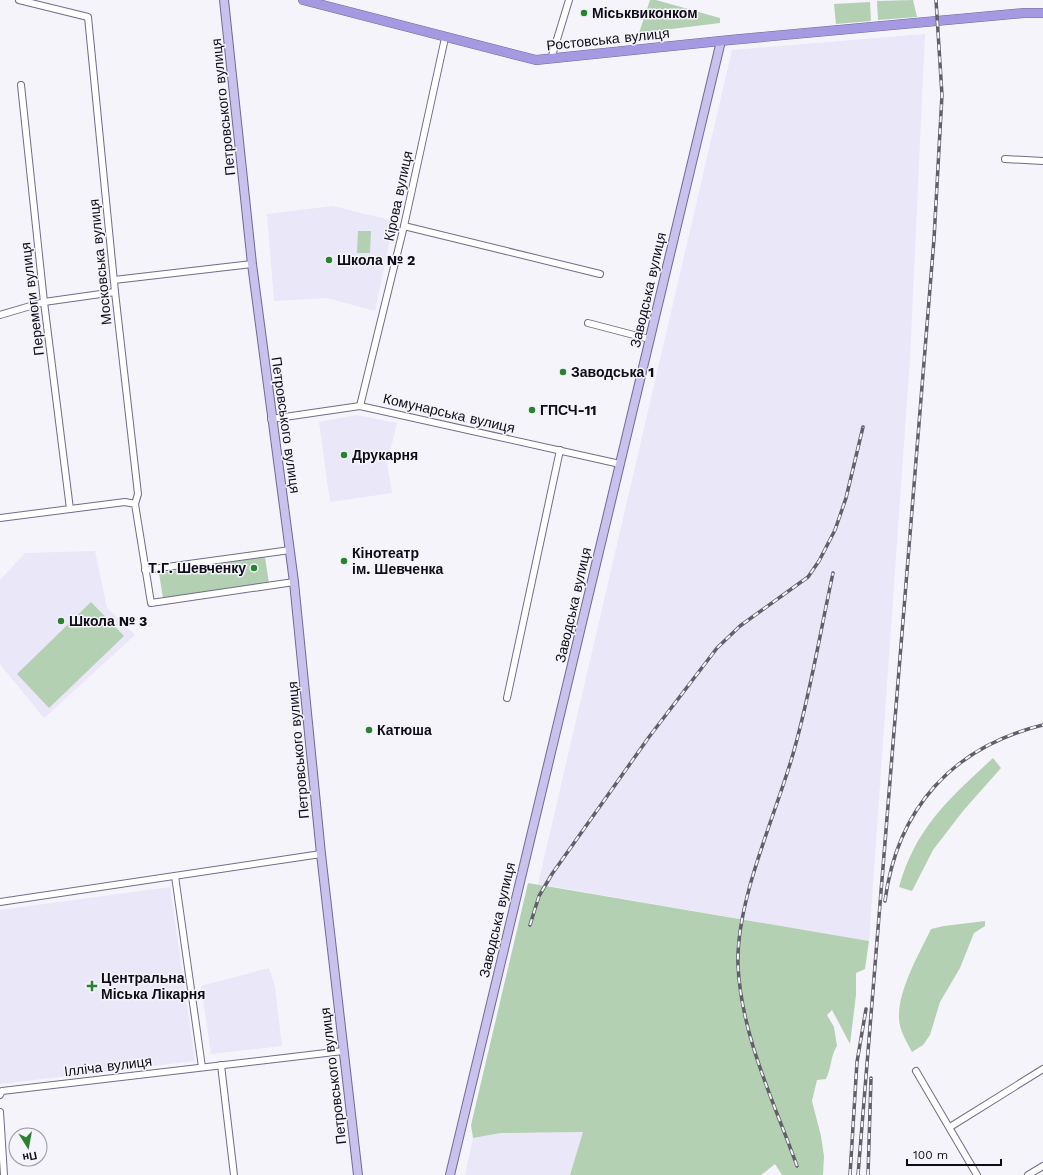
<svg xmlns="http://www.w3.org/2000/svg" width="1043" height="1175" font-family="'Work Sans',sans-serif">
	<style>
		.built { fill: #e9e7f8 }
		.green { fill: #b4d0b3 }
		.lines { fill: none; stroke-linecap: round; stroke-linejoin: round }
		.minor-casing { stroke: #706c8a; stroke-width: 8 }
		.major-casing { stroke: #70689a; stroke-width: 10 }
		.highway-casing { stroke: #70689a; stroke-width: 10 }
		.minor { stroke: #fff; stroke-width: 6 }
		.major { stroke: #c9c2ed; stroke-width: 8 }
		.highway { stroke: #a59ae1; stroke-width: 9 }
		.rail-casing { stroke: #615f69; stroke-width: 3.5 }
		.rail { stroke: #f5f4fb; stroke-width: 2; stroke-dasharray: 6; stroke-linecap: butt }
		.poi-dot { fill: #2a8130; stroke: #f5f4fb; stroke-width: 1.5 }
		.labels { text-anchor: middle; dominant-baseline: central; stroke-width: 3; stroke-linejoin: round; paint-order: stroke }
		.poi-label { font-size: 14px; font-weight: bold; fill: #0e0c17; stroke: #f5f4fb; text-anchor: start }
		.street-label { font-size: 14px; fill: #0e0c17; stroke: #f5f4fb }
	</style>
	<rect width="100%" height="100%" fill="#f5f4fb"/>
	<g class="built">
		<polygon points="925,34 910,358 869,941 538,884 732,50"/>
		<polygon points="333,206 394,221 375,311 327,298 274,301 267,214"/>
		<polygon points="357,415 397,423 387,464 392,493 330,502 319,422"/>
		<polygon points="95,551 107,608 135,635 44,718 0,664 0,580 25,553"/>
		<polygon points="170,887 195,1061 0,1084 0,910"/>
		<polygon points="269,968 275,987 282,1046 211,1054 201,986"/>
		<polygon points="584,1132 570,1175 465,1175 473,1138 501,1133"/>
	</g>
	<g class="green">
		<polygon points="650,0 656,0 720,18 720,23 639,33"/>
		<polygon points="913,0 917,17 878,20 877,1"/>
		<polygon points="870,2 871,21 836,24 834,4"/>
		<polygon points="358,231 371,231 370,253 357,253"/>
		<polygon points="265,557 269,583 163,598 159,573"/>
		<polygon points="91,602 124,636 49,708 17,674"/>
		<path d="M993 758 1001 768 963 811 933 850 912 891 899 887C916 827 949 799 993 758Z"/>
		<path d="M528 883 869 941 865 969 856 973V995L850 1044 832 1010 827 1015 834 1027 837 1046C830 1057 832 1067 826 1079L817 1080 812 1101 821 1136 824 1156 823 1175H782L775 1164 761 1175H570L583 1132 501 1133 473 1138 471 1125Z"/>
		<path d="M985 921V926L974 933 960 968 940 1002 930 1035 923 1045 912 1052C907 1042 899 1030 899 1018 898 990 919 954 931 929L944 926Z"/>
	</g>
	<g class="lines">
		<g class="minor-casing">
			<g id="minor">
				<polyline points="19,0 88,17 115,292 138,494 135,504"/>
				<polyline points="551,59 569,0"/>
				<polyline points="21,85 44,302 70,509"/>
				<polyline points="1005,159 1043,161"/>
				<polyline points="404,226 600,274"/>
				<polyline points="114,280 252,264"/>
				<polyline points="0,315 44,302 115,292"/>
				<polyline points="588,323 649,339"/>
				<polyline points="360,406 404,226 445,38"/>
				<polyline points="271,419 360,406 620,464"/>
				<polyline points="0,518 125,502 135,504 151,603 294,582"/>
				<polyline points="145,570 290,550"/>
				<polyline points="507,698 560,450"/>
				<polyline points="175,876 202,1067"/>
				<polyline points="0,902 321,854"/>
				<polyline points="221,1065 234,1175"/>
				<polyline points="916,1071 977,1175"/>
				<polyline points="0,1095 2,1091 343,1051"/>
				<polyline points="0,1112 4,1175"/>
				<polyline points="950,1127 1043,1069"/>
				<polyline points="1028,1175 1043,1166"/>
			</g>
		</g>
		<g class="major-casing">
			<g id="major">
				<polyline points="224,0 252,264 294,582 321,854 358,1175"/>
				<polyline points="450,1175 721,41"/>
			</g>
		</g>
		<g class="highway-casing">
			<polyline id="highway" points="303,0 536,60 730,40 1024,13 1043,13"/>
		</g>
		<use href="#minor" class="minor"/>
		<use href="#major" class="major"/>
		<use href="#highway" class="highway"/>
		<g class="rail-casing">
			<g id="rail">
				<path d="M885 901C897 809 952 747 1043 725"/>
				<polyline points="530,925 539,896 552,874 649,737 717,648 740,626 808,577 819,561 835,530 846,498 863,427"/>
				<path d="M797 1166C774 1102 741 1035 738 965 736 900 775 817 793 754 810 695 820 633 833 573"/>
				<polyline points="850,1175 857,1062 866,1009"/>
				<polyline points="858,1175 934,239 942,95 936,0"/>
				<polyline points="868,1175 871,1078"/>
			</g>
		</g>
		<use href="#rail" class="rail"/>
	</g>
	<g class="poi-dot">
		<circle cx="584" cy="13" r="4"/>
		<circle cx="329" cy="260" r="4"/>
		<circle cx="563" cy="372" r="4"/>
		<circle cx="532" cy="410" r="4"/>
		<circle cx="344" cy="455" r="4"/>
		<circle cx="344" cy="561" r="4"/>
		<circle cx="254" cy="568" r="4"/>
		<circle cx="61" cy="621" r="4"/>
		<circle cx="369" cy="730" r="4"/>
		<path d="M90 980h4v4h4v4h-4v4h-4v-4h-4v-4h4z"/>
	</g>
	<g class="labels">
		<g class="poi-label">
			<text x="592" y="13">Міськвиконком</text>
			<text x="337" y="260">Школа № 2</text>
			<text x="571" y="372">Заводська 1</text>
			<text x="540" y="410">ГПСЧ-11</text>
			<text x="352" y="455">Друкарня</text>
			<text x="352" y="553">Кінотеатр<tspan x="352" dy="16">ім. Шевченка</tspan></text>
			<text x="246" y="568" text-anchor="end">Т.Г. Шевченку</text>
			<text x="69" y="621">Школа № 3</text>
			<text x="377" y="730">Катюша</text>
			<text x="101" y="978">Центральна<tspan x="101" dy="16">Міська Лікарня</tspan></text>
		</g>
		<g class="street-label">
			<text transform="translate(608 39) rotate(-6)">Ростовська вулиця</text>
			<text transform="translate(223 107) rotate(-96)">Петровського вулиця</text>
			<text transform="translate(398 196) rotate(-78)">Кірова вулиця</text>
			<text transform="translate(100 262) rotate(-96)">Московська вулиця</text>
			<text transform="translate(648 290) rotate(-77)">Заводська вулиця</text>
			<text transform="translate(32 299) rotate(-97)">Перемоги вулиця</text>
			<text transform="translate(449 413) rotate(13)">Комунарська вулиця</text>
			<text transform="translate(286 425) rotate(82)">Петровського вулиця</text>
			<text transform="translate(573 605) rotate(-77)">Заводська вулиця</text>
			<text transform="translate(298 750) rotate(-95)">Петровського вулиця</text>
			<text transform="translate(497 920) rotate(-77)">Заводська вулиця</text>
			<text transform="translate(108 1066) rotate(-7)">Ілліча вулиця</text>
			<text transform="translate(333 1076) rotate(-97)">Петровського вулиця</text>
		</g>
	</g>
	<g transform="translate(28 1147) rotate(169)"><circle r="19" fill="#f5f4fb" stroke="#9997a0"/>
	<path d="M0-3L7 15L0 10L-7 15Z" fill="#2a8130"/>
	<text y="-6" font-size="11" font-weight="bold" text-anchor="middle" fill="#0e0c17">Пн</text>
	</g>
	<path d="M907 1159v6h94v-6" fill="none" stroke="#0e0c17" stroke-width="2"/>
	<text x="913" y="1159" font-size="12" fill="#0e0c17" stroke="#f5f4fb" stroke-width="3" paint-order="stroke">100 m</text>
</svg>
